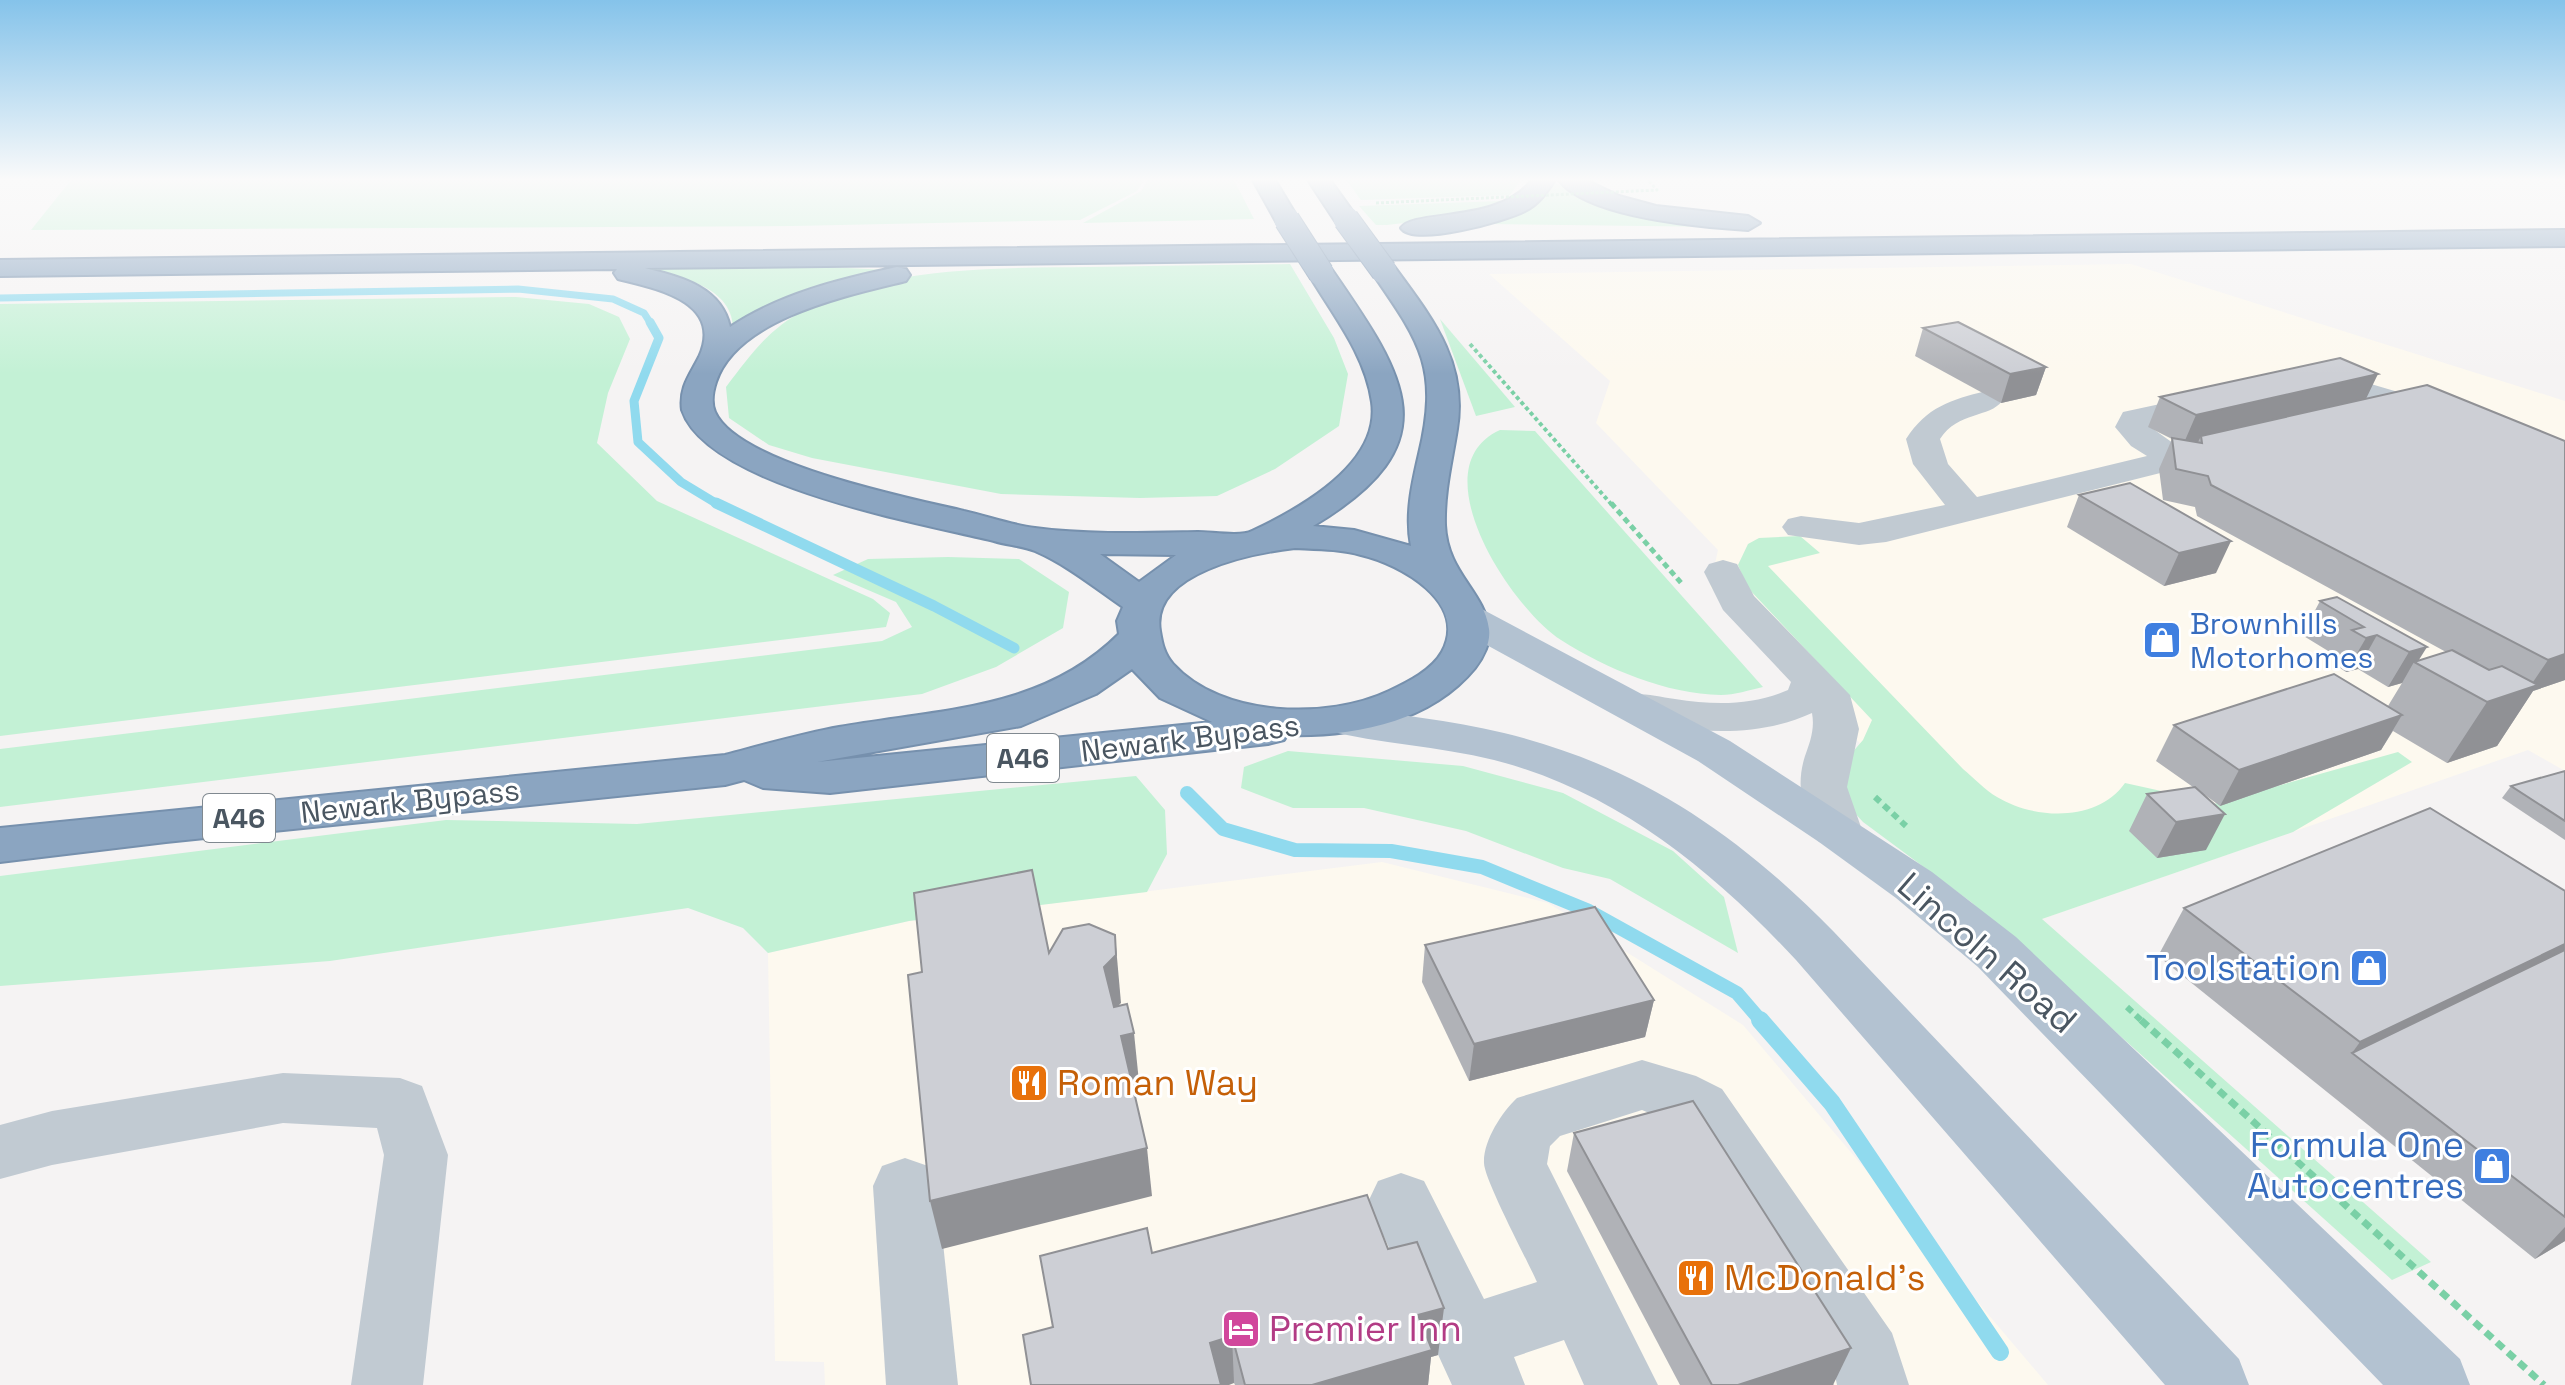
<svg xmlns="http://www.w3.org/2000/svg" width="2565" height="1385" font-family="'Space Grotesk',sans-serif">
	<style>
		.commercial { fill: #fdf9ef }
		.green { fill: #c3f1d5 }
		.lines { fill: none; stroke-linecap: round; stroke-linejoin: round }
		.stream-far4 { stroke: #90daee; stroke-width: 7 }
		.stream-far3 { stroke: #90daee; stroke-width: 9 }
		.stream-far2 { stroke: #90daee; stroke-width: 11 }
		.stream-far1 { stroke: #90daee; stroke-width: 14 }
		.stream { stroke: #90daee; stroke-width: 18 }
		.highway-casing { stroke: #7690ad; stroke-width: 4 }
		.path-far3 { stroke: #7ad0a6; stroke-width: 4; stroke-dasharray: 4 3; stroke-linecap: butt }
		.path-far2 { stroke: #7ad0a6; stroke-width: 5; stroke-dasharray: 6 4; stroke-linecap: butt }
		.path-far1 { stroke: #7ad0a6; stroke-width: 6; stroke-dasharray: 7 5; stroke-linecap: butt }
		.path { stroke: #7ad0a6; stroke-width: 7; stroke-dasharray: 9 6; stroke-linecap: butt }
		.minor { fill: #c1cad2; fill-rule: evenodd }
		.major { fill: #b3c2d1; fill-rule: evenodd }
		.highway { fill: #8ba5c1; fill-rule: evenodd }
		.highway-bridge-casing { stroke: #7690ad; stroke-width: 27; stroke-linecap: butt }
		.path-bridge { stroke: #7ad0a6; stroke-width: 3; stroke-dasharray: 3 2; stroke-linecap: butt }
		.highway-bridge { stroke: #8ba5c1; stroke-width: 25 }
		.wall { fill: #b0b2b7 }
		.shaded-wall { fill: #909195 }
		.building { fill: #cdcfd5; stroke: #909195; stroke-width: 2 }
		.labels { text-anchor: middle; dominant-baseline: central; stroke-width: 6; stroke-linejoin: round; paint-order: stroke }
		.shield { fill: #fff; stroke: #808990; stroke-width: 2 }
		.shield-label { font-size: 28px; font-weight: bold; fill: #4a5661 }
		.shop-label { font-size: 30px; fill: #366cbe; stroke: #fff; text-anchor: start }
		.street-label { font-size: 30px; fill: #4a5661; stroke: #fff }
		.near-street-label { font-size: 36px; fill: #4a5661; stroke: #fff }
		.near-shop-label { font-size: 36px; fill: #366cbe; stroke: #fff; text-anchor: end }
		.near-food-label { font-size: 36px; fill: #c56008; stroke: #fff; text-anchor: start }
		.near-hotel-label { font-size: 36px; fill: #b23c85; stroke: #fff; text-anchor: start }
	</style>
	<rect width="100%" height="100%" fill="#f5f3f3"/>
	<g class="commercial">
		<polygon points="2131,264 2565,401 2565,771 2528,750 2042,919 1808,693 1710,587 1718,550 1596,423 1610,381 1489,274"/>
		<polygon points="1382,862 1548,903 1743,1025 2048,1385 825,1385 824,1362 775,1361 768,953 909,921"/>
	</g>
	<g class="green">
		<polygon points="71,180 1144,180 1137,191 1080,220 792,226 31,230"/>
		<polygon points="1148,180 1234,180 1254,219 1083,223 1141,191"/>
		<polygon points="1346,180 1521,180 1510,195 1361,200"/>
		<path d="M1555 183 1580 193 1725 227 1486 224C1509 214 1542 207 1555 183Z"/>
		<polygon points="1501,201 1455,217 1387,225 1376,225 1359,206"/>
		<path d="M1290 264 1334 338 1348 374 1339 426 1275 469 1217 496 1140 498 1001 494 812 458 769 445 729 418 726 387C752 353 768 329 808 308 885 266 1003 268 1089 267 1156 266 1223 265 1290 264Z"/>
		<path d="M788 265 888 270 733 331C735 283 671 275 635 267Z"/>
		<polygon points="516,297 589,304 619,317 630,339 608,393 597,443 657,501 873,599 890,613 886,627 0,736 0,304"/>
		<polygon points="1440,319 1515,407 1476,416"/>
		<path d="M1500 430 1535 431 1763 687C1750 690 1734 695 1721 695 1666 694 1607 669 1561 640 1511 608 1418 467 1500 430Z"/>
		<path d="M1800 536 1820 553 1768 566 1963 769C1974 778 1985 790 1997 797 2035 820 2098 822 2125 783L2193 798 2210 805 2398 752 2412 762 2293 832 2042 919 2431 1262 2392 1280 1971 902 1863 822 1841 798 1850 755 1863 740 1872 720 1747 587 1738 565 1748 544 1759 538Z"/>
		<polygon points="948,557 1019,559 1069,592 1063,628 996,667 922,694 0,807 0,749 882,641 912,627 896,602 833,575 868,559"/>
		<polygon points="1288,751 1463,766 1563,793 1673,851 1724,897 1738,953 1610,879 1563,868 1466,831 1364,808 1293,808 1241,788 1244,767"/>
		<polygon points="1136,776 1165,810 1167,854 1147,892 909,921 768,953 743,928 688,908 330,961 0,986 0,876 446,820 637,824"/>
	</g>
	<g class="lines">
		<polyline class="stream-far4" points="0,298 518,289 613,299 644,313 651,324"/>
		<polyline class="stream-far3" points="650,322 659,338 634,401 638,442 681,482 719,505"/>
		<polyline class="stream-far2" points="716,503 934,606 1014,648"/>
		<polyline class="stream-far1" points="1187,793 1223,829 1295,850 1391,851 1482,867 1589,911 1737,993 1762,1022"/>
		<polyline class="stream" points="1760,1020 1832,1103 2000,1352"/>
		<g class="highway-casing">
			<g id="highway">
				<polygon points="1253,180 1275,180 1299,220 1296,225 1278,225"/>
				<polygon points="1308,180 1330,180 1358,219 1355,224 1337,224"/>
				<path d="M1532 180H1555C1547 192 1539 204 1525 211 1506 221 1414 247 1401 228 1414 209 1499 224 1532 180Z"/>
				<path d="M1559 180H1586L1619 196 1656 206 1748 216 1760 223 1748 230C1703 227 1587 218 1559 180Z"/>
				<path d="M2565 230V246L645 268C680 277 721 286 730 327 779 294 840 279 897 267L906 269 910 275 906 281C849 295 737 318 716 382 713 391 711 403 715 412 738 464 910 498 964 511 987 516 1011 525 1035 528 1088 535 1144 533 1198 532 1212 532 1240 537 1252 531 1299 509 1381 464 1372 402 1365 353 1332 314 1308 273L1312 267H1330C1406 377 1453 443 1313 526L1354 530 1411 546C1405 515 1412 484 1419 454 1440 366 1419 341 1371 271L1375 265H1393C1431 317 1468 361 1457 429 1452 461 1444 492 1445 525 1447 573 1484 591 1489 629 1491 642 1483 658 1475 668 1431 722 1354 737 1287 735L1284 740 1268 744 830 793 763 788 744 780 725 785 166 842 0 862V828L725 755C763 745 801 734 839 727 939 709 1042 711 1119 634L1117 621 1123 607C1094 587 1067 565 1035 551 1023 546 1007 545 994 541 921 523 707 486 682 410 679 387 690 375 699 357 725 301 654 288 618 279L614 273 617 269 0 276V260ZM1295 548C1317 549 1340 549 1361 555 1400 564 1469 602 1442 652 1432 670 1408 682 1389 691 1328 720 1222 718 1173 664 1164 654 1162 643 1160 631 1150 572 1253 553 1295 548ZM1100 554 1176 555 1139 582ZM1132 669 1160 698 1212 722 817 762 1021 726 1096 694Z"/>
			</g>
		</g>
		<polyline class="path-far3" points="1470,344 1612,505"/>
		<polyline class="path-far2" points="1611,503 1683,585"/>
		<g class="path-far1">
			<polyline points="1875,797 1906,826"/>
			<polyline points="2127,1007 2143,1022"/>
		</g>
		<polyline class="path" points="2141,1020 2544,1385"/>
		<g class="minor">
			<polygon points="2309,374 2337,374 2415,397 2420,404 2415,411 2404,414 2335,392 2298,390 2293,383 2298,376"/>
			<path d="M1986 391 1997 394 2002 401C1990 418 1958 411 1940 439L1948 464 1977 497 2147 456 2131 446 2115 427 2123 412 2211 393 2222 396 2227 403 2222 410 2149 426 2180 448 2220 438 2232 441 2237 448 2232 455 1886 542 1859 545 1788 535 1782 527 1788 519 1801 516 1859 523 1945 505 1913 464 1906 439C1927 407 1950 400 1986 391Z"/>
			<path d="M1723 560 1737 564 1754 596 1850 695 1859 729 1847 787 1862 830 1855 842 1837 847 1819 842C1803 815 1795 787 1805 756 1810 742 1815 729 1812 713 1751 741 1681 732 1618 716L1612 706 1618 696C1638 691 1655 696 1675 699 1714 705 1751 706 1788 690L1791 682 1723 610 1704 572 1709 564Z"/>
			<path d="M1642 1060 1696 1076 1722 1089 1892 1333 1909 1385H1837L1834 1370 1678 1125 1642 1110 1560 1136 1550 1146 1547 1164 1658 1385H1584L1564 1340 1514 1357 1525 1385H1452L1368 1202 1378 1181 1401 1173 1424 1181 1484 1299 1537 1282C1528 1262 1484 1179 1484 1163 1483 1141 1502 1112 1517 1098Z"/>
			<polygon points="283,1073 400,1078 422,1086 448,1155 423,1385 351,1385 384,1155 377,1128 283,1123 52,1165 0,1179 0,1125 52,1111"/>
			<polygon points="905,1158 928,1166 937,1186 958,1385 886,1385 873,1186 882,1166"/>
		</g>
		<g class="major">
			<polygon points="1466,605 1480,608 1730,741 1932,872 2016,937 2460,1359 2470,1385 2383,1385 1978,967 1896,898 1819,842 1698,761 1452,626 1446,617 1452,608"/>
			<path d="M1341 706C1395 715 1450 720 1504 733 1639 766 1738 834 1834 932L2239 1359 2249 1385H2165L1796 960C1712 870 1616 791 1494 760 1438 746 1380 744 1325 730L1318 720 1325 710Z"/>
		</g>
		<use href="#highway" class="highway"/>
		<g class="highway-bridge-casing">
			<g id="highway-bridge">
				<polyline points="1346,219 1384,271"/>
				<polyline points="1287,220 1321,273"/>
			</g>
		</g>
		<polyline class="path-bridge" points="1376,203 1657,190 1648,180"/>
		<use href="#highway-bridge" class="highway-bridge"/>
	</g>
	<g class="wall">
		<polygon points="1923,328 2046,367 2036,395 2001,403 1915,356"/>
		<polygon points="2160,397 2366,398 2565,441 2565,680 2533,691 2497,746 2447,763 2393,731 2381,750 2220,806 2205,795 2206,850 2157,858 2129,831 2147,794 2193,787 2156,761 2174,725 2388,706 2402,683 2388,687 2358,669 2346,672 2334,664 2338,657 2302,635 2320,601 2337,597 2419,660 2446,652 2197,516 2195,507 2163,500 2159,469 2172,439 2148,427"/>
		<polygon points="2079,495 2216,573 2164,586 2067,527"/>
		<polygon points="2565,771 2565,840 2502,798 2511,786"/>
		<polygon points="2565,891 2565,1241 2535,1259 2158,956 2184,908"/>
		<polygon points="1425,945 1654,1000 1645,1037 1469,1081 1422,982"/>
		<polygon points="1574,1133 1834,1385 1680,1385 1567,1171"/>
		<polygon points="1388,1249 1438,1355 1431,1357 1428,1385 1235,1385 1234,1383 1053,1327 1152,1253"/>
	</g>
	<g class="shaded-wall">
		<polygon points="2046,367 2036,395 2001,403 2010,374"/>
		<polygon points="2378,374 2364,403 2201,436 2198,442 2183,445 2196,415"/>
		<polygon points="2231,541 2216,573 2164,586 2179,553"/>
		<polygon points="2377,635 2358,669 2346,672 2366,638"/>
		<polygon points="2427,647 2417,663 2414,662 2402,683 2388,687 2409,652"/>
		<polygon points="2565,654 2565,680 2533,691 2497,746 2447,763 2487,702 2529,688 2548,660"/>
		<polygon points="2402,715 2381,750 2220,806 2239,770"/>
		<polygon points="2225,814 2206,850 2157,858 2176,822"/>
		<polygon points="1115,935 1121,1003 1109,1015 1104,967"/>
		<polygon points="2565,944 2565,973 2352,1053 2360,1042"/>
		<polygon points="1654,1000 1645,1037 1469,1081 1474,1044"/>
		<polygon points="1134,1033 1139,1082 1126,1085 1121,1036"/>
		<polygon points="1147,1148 1152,1196 942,1249 930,1201"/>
		<polygon points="2565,1227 2565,1241 2535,1259"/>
		<polygon points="1444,1308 1438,1355 1431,1357 1428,1385 1312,1385 1418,1315"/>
		<polygon points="1232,1336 1234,1383 1229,1385 1213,1385 1210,1343"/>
		<polygon points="1851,1348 1833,1385 1738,1385"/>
	</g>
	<g class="building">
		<polygon points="1958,322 2046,367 2010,374 1923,328"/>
		<polygon points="2340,358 2378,374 2196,415 2160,397"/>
		<polygon points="2427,385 2565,441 2565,654 2548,660 2211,485 2208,476 2176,469 2172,438 2202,443 2201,436"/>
		<polygon points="2130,483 2231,541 2179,553 2079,495"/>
		<polygon points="2337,597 2427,647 2409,652 2377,635 2366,638 2352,630 2364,627 2320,601"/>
		<polygon points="2452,650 2489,670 2502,666 2538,685 2487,702 2414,662"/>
		<polygon points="2334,674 2402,715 2239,770 2174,725"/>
		<polygon points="2565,771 2565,821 2511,786"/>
		<polygon points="2195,787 2225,814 2176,822 2147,794"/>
		<polygon points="2430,808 2565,891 2565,944 2360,1042 2184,908"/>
		<polygon points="1032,870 1049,953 1063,929 1089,924 1115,935 1116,955 1104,967 1114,1007 1127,1004 1134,1033 1121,1036 1147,1148 930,1201 908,975 922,972 914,893"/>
		<polygon points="1595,907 1654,1000 1474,1044 1425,945"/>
		<polygon points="2565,950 2565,1217 2352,1053"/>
		<polygon points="1693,1101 1851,1348 1738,1385 1712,1385 1574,1133"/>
		<polygon points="1367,1195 1388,1249 1417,1242 1444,1308 1418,1315 1432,1350 1312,1385 1245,1385 1232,1336 1210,1343 1221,1385 1031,1385 1023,1335 1053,1327 1040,1256 1147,1228 1152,1253"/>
	</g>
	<linearGradient id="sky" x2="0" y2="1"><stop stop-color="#85c3ea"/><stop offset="0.48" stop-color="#fafafa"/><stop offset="1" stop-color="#fafafa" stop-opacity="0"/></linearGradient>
	<rect width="2565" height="374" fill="url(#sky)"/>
	<defs>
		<g id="shop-square" transform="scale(2)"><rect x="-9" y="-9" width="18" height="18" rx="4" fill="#3f7fe0" stroke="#fff"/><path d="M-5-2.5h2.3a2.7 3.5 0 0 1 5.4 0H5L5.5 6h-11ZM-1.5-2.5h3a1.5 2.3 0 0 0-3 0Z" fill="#fff"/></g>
		<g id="restaurant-square" transform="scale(2)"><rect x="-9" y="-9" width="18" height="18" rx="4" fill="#e8710a" stroke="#fff"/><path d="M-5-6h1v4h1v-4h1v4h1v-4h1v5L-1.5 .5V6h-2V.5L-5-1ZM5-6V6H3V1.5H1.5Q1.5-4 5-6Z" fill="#fff"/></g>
		<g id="hotel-square" transform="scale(2)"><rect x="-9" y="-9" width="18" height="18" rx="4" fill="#d1479c" stroke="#fff"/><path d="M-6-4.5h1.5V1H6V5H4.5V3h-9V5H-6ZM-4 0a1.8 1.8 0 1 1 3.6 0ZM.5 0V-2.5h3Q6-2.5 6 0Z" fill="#fff"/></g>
	</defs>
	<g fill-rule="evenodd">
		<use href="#shop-square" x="2162" y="640"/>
		<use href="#shop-square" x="2369" y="968"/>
		<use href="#restaurant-square" x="1029" y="1083"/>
		<use href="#shop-square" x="2492" y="1166"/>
		<use href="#restaurant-square" x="1696" y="1278"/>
		<use href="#hotel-square" x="1241" y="1329"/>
	</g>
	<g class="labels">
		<g class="shield">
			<rect x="987" y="734" width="72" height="48" rx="6"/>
			<rect x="203" y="794" width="72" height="48" rx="6"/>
		</g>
		<g class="shield-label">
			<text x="1023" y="758">A46</text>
			<text x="239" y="818">A46</text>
		</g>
		<g class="shop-label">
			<text x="2190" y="623">Brownhills<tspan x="2190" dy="34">Motorhomes</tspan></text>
		</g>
		<g class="street-label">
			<text transform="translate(1190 738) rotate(-7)">Newark Bypass</text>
			<text transform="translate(410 801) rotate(-6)">Newark Bypass</text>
		</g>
		<g class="near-street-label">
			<text transform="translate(1987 953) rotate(41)">Lincoln Road</text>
		</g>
		<g class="near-shop-label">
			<text x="2341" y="968">Toolstation</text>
			<text x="2464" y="1145">Formula One<tspan x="2464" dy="41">Autocentres</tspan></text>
		</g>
		<g class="near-food-label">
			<text x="1057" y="1083">Roman Way</text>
			<text x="1724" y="1278">McDonald's</text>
		</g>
		<g class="near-hotel-label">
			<text x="1269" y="1329">Premier Inn</text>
		</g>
	</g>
</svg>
